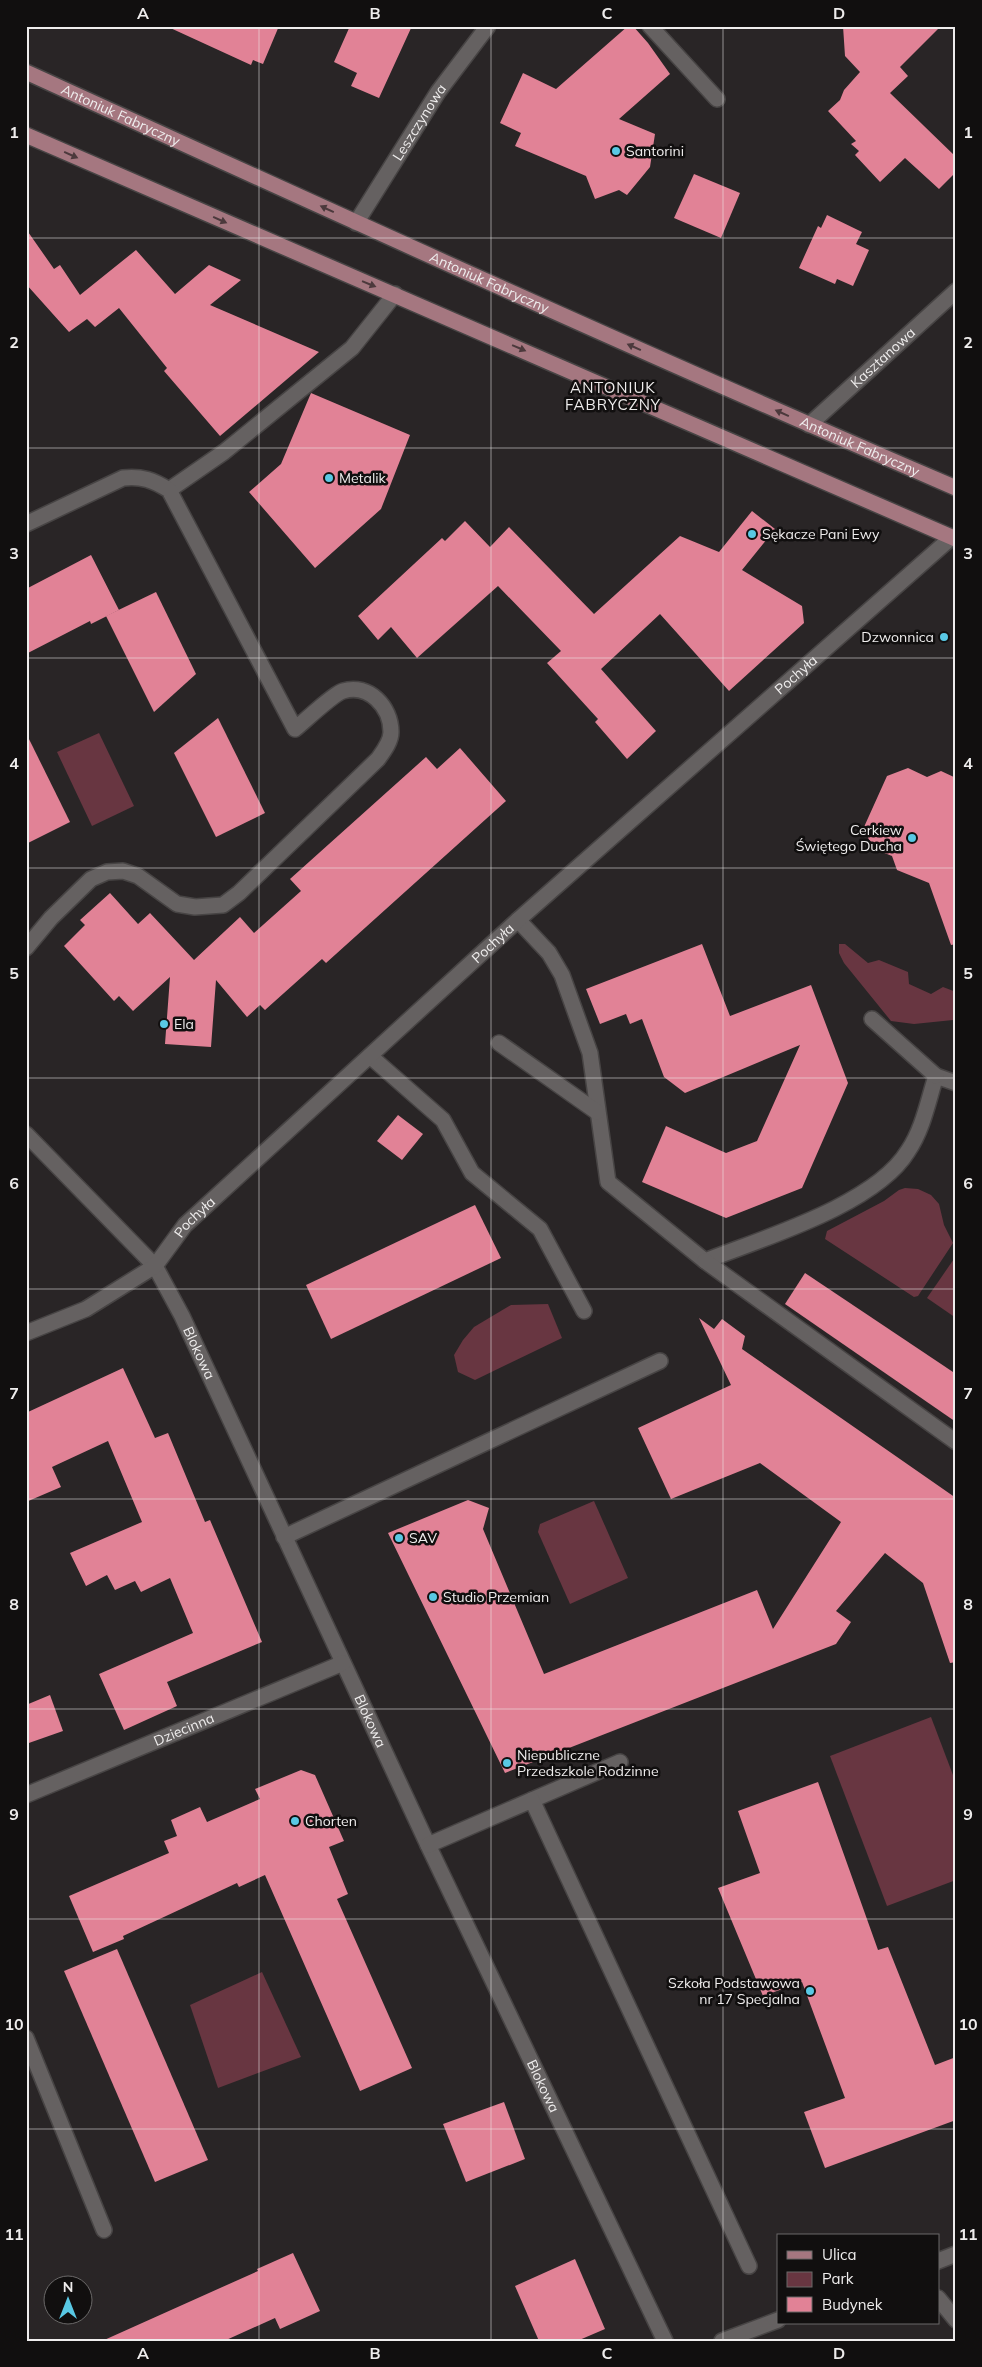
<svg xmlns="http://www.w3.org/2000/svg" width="982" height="2367" font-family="Mulish,sans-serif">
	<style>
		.green { fill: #683641 }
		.building { fill: #e18296 }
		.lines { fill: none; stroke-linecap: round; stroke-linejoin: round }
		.minor-casing { stroke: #474444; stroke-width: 18 }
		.major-casing { stroke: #474444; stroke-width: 18 }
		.minor { stroke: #656161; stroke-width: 15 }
		.major { stroke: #a57780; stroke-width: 15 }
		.oneway { fill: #4c393c }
		.grid { fill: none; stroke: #efeded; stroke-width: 1; stroke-opacity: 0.55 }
		.poi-dot { fill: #59c8e4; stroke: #110f0f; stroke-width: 2 }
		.labels { text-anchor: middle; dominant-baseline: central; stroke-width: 5; stroke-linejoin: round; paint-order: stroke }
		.street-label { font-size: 14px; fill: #efeded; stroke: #110f0f }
		.poi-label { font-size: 14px; fill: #efeded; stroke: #110f0f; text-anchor: start }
		.neighbourhood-label { font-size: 15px; letter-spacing: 1px; fill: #efeded; stroke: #110f0f }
		.neatline { fill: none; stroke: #efeded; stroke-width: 2 }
		.grid-label { font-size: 16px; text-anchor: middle; font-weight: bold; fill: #efeded }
	</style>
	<rect width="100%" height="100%" fill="#292526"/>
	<g class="green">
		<polygon points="99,733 134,806 92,826 57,752"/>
		<polygon points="839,944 845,944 868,963 879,960 908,972 909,984 931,994 943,987 956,992 956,1009 953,1009 956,1016 953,1020 914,1024 891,1021 844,963 839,953"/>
		<polygon points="905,1188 918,1189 931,1195 939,1204 944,1225 953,1243 918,1296 914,1297 825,1239 827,1231 884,1201 899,1190"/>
		<polygon points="956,1256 956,1318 927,1298"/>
		<polygon points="548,1304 562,1338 475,1380 458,1372 454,1355 463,1340 474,1327 511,1305"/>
		<polygon points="594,1501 628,1578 570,1604 538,1532 540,1524"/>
		<polygon points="931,1717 956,1783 956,1880 887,1906 830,1756"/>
		<polygon points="262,1972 301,2057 218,2088 190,2005"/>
	</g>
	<g class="building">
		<polygon points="166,26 279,26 263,64 253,60 251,65"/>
		<polygon points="350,26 412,26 379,98 351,86 357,73 334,62"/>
		<polygon points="628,26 633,26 648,43 670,74 619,119 655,134 650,167 627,195 619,190 595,199 586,176 515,146 521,133 500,123 523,73 556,89"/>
		<polygon points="843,26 941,26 900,67 908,76 890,93 956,157 956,172 939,189 905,158 880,182 855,155 859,151 851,144 856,141 828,111 840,100 844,90 860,72 845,56"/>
		<polygon points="694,174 740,193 721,238 674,218"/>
		<polygon points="827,215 862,232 856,244 869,250 853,286 837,279 835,284 799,268 818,226 821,228"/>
		<polygon points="26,229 54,269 60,265 80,295 136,250 175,294 209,265 241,280 210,305 319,352 220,436 164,371 167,368 119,308 95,327 87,319 69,332 26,284"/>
		<polygon points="311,393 410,435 381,509 315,568 249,492 281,464"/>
		<polygon points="752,511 775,529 742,570 802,606 804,623 729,691 660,614 601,669 656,731 627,759 595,722 598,719 547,663 561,651 498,586 417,658 391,627 378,640 358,616 442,538 445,541 465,521 490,547 509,527 594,614 680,536 719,552"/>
		<polygon points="91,555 119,610 91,624 90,621 26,654 26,589"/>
		<polygon points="156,592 196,674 154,712 106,616"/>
		<polygon points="218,718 265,813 216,837 174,753"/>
		<polygon points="26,733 70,822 26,844"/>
		<polygon points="460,748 506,801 326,963 322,959 265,1010 260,1005 247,1017 216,980 211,1047 165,1044 170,977 133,1011 119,996 114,1001 64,946 85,925 80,920 110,893 138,924 150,913 194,960 240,917 254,933 301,891 290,879 426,757 437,769"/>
		<polygon points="908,768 927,777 941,771 956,778 956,944 951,945 929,883 897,870 892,856 872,848 864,827 887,776"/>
		<polygon points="702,944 730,1016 811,985 848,1083 802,1188 726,1218 642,1182 666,1126 726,1153 757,1141 800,1045 685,1093 664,1077 642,1019 630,1024 626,1014 600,1024 586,989"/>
		<polygon points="398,1115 423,1134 402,1160 377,1141"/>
		<polygon points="475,1205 501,1258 331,1339 306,1285"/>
		<polygon points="805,1273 956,1374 956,1422 785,1304"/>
		<polygon points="699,1318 714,1329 722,1319 745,1336 742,1349 956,1498 956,1662 950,1663 923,1583 885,1553 836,1611 851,1622 836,1644 505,1773 388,1533 468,1500 489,1508 483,1529 544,1674 757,1590 773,1629 841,1522 760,1463 671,1499 638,1428 731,1385"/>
		<polygon points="123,1368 155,1438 168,1433 205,1522 210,1520 262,1642 167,1682 177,1706 124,1730 99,1674 193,1633 170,1578 141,1592 135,1581 115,1590 107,1575 86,1586 70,1553 142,1522 108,1441 52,1467 61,1487 26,1502 26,1408 28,1412"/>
		<polygon points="50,1695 63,1731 26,1744 26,1705"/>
		<polygon points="301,1770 315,1775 344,1841 329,1847 348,1894 337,1899 412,2068 360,2091 265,1875 239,1887 237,1883 123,1936 124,1939 93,1952 69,1896 169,1853 164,1841 177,1836 171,1820 200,1807 207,1822 260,1799 255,1789"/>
		<polygon points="818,1782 878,1950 888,1947 935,2065 956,2057 956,2120 825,2168 804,2112 845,2098 802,1982 763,1996 718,1888 760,1873 738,1811"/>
		<polygon points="117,1949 208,2160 155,2182 64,1971"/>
		<polygon points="504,2102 525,2159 466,2182 443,2124"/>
		<polygon points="293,2253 320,2311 280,2329 275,2318 224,2341 102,2341 258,2271 257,2269"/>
		<polygon points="575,2259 605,2329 577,2341 539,2341 515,2286"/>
	</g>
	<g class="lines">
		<g class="minor-casing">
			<g id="minor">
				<polyline points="650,26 717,99"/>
				<path id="s1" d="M356 223 438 92 488 26"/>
				<path id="s2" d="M809 425 956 291"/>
				<polyline points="169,490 224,452 352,348 395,294"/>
				<path d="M26 524 123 478C142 476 153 480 169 490L295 729C305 721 333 694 343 691 369 683 391 707 391 732 391 742 383 752 378 759L239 893 223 905 195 907 177 904 138 876 123 871 107 872 91 879 51 918 26 948"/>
				<path d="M518 920 549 953 562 975 590 1053 608 1182 705 1261C763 1238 875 1205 908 1151 923 1129 928 1101 936 1076L956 1083"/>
				<polyline points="872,1019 936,1076"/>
				<polyline points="499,1043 597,1112"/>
				<polyline points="370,1056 443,1120 472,1173 540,1229 584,1311"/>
				<path id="s3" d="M26 1134 155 1266 182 1316 428 1845 665 2341"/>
				<polyline points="705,1261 956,1442"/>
				<path id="s4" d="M26 1333 86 1309 155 1266 185 1225 518 920 952 537"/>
				<polyline points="284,1537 660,1361"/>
				<path id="s5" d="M26 1795 343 1663"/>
				<polyline points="532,1800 620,1762"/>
				<polyline points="428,1845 532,1800 749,2266"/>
				<polyline points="26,2038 104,2230"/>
				<polyline points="938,2261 956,2254"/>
				<polyline points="938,2298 956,2320"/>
				<polyline points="722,2341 778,2320"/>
			</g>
		</g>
		<g class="major-casing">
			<g id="major">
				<path id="s6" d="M26 72C335 213 644 354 956 488"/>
				<polyline points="26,135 956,539"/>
			</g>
		</g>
		<use href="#minor" class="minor"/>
		<use href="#major" class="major"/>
	</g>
	<defs><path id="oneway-solid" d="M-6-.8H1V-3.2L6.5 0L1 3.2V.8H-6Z" transform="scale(1.25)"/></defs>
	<g class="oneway">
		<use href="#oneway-solid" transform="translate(71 155) rotate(24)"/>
		<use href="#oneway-solid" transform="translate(327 209) rotate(-155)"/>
		<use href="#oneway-solid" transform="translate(220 220) rotate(24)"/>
		<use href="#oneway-solid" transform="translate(369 284) rotate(22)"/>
		<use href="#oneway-solid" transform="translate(634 347) rotate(-156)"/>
		<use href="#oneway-solid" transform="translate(519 348) rotate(23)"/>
		<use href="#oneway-solid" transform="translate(782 413) rotate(-156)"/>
	</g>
	<path class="grid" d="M259 26V2341M491 26V2341M723 26V2341M26 238H956M26 448H956M26 658H956M26 868H956M26 1078H956M26 1289H956M26 1499H956M26 1709H956M26 1919H956M26 2129H956"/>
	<g class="poi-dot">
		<circle cx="616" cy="151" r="5"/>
		<circle cx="329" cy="478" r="5"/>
		<circle cx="752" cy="534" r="5"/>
		<circle cx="944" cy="637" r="5"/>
		<circle cx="912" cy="838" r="5"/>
		<circle cx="164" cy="1024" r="5"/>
		<circle cx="399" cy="1538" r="5"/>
		<circle cx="433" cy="1597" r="5"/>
		<circle cx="507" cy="1763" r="5"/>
		<circle cx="295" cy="1821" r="5"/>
		<circle cx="810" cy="1991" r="5"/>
	</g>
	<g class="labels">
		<g class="street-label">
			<text stroke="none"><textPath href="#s6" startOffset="104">Antoniuk Fabryczny</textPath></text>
			<text stroke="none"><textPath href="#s1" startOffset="119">Leszczynowa</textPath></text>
			<text stroke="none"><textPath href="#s6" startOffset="509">Antoniuk Fabryczny</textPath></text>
			<text stroke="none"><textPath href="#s2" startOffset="100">Kasztanowa</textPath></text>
			<text stroke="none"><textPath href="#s6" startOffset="914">Antoniuk Fabryczny</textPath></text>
			<text stroke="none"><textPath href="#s4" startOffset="1019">Pochyła</textPath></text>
			<text stroke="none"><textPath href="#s4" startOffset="614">Pochyła</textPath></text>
			<text stroke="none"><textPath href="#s4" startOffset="209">Pochyła</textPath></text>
			<text stroke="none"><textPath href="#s3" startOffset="282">Blokowa</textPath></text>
			<text stroke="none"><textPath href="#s3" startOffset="688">Blokowa</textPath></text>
			<text stroke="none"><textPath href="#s5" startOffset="171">Dziecinna</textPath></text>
			<text stroke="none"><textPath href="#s3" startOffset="1092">Blokowa</textPath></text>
		</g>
		<g class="poi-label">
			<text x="626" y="151">Santorini</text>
			<text x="339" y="478">Metalik</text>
			<text x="762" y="534">Sękacze Pani Ewy</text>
			<text x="934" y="637" text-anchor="end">Dzwonnica</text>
			<text x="902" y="830" text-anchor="end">Cerkiew<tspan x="902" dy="16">Świętego Ducha</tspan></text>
			<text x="174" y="1024">Ela</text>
			<text x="409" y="1538">SAV</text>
			<text x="443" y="1597">Studio Przemian</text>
			<text x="517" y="1755">Niepubliczne<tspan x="517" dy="16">Przedszkole Rodzinne</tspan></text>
			<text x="305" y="1821">Chorten</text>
			<text x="800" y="1983" text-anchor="end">Szkoła Podstawowa<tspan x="800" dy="16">nr 17 Specjalna</tspan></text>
		</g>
		<g class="neighbourhood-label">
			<text x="613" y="387">ANTONIUK<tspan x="613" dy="17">FABRYCZNY</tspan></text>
		</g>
	</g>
	<rect width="982" height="2367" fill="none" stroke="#110f0f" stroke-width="55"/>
	<rect x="777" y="2234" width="162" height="90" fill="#110f0f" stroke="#6a6868"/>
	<rect x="787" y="2251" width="25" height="8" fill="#a57780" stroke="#6a6868"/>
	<text x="822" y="2260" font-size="15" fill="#efeded">Ulica</text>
	<rect x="787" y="2272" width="25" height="15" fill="#683641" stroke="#6a6868"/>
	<text x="822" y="2284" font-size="15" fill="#efeded">Park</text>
	<rect x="787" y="2297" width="25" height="15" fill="#e18296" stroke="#6a6868"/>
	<text x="822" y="2310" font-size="15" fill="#efeded">Budynek</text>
	<g transform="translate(68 2300)"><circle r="24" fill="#110f0f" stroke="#6a6868"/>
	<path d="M0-4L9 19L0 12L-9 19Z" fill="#59c8e4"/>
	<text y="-8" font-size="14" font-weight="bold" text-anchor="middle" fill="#efeded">N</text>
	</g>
	<rect x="28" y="28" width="926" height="2312" class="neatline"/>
	<g class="grid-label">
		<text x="143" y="19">A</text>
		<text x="375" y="19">B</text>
		<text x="607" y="19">C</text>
		<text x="839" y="19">D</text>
		<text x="14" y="138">1</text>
		<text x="968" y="138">1</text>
		<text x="14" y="348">2</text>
		<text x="968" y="348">2</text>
		<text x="14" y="559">3</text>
		<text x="968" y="559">3</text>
		<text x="14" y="769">4</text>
		<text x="968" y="769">4</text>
		<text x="14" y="979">5</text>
		<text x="968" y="979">5</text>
		<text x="14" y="1189">6</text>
		<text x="968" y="1189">6</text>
		<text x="14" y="1399">7</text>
		<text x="968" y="1399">7</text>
		<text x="14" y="1610">8</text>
		<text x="968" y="1610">8</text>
		<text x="14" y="1820">9</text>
		<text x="968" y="1820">9</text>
		<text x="14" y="2030">10</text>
		<text x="968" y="2030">10</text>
		<text x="14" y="2240">11</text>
		<text x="968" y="2240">11</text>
		<text x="143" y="2359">A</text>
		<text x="375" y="2359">B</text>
		<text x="607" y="2359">C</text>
		<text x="839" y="2359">D</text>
	</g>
</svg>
